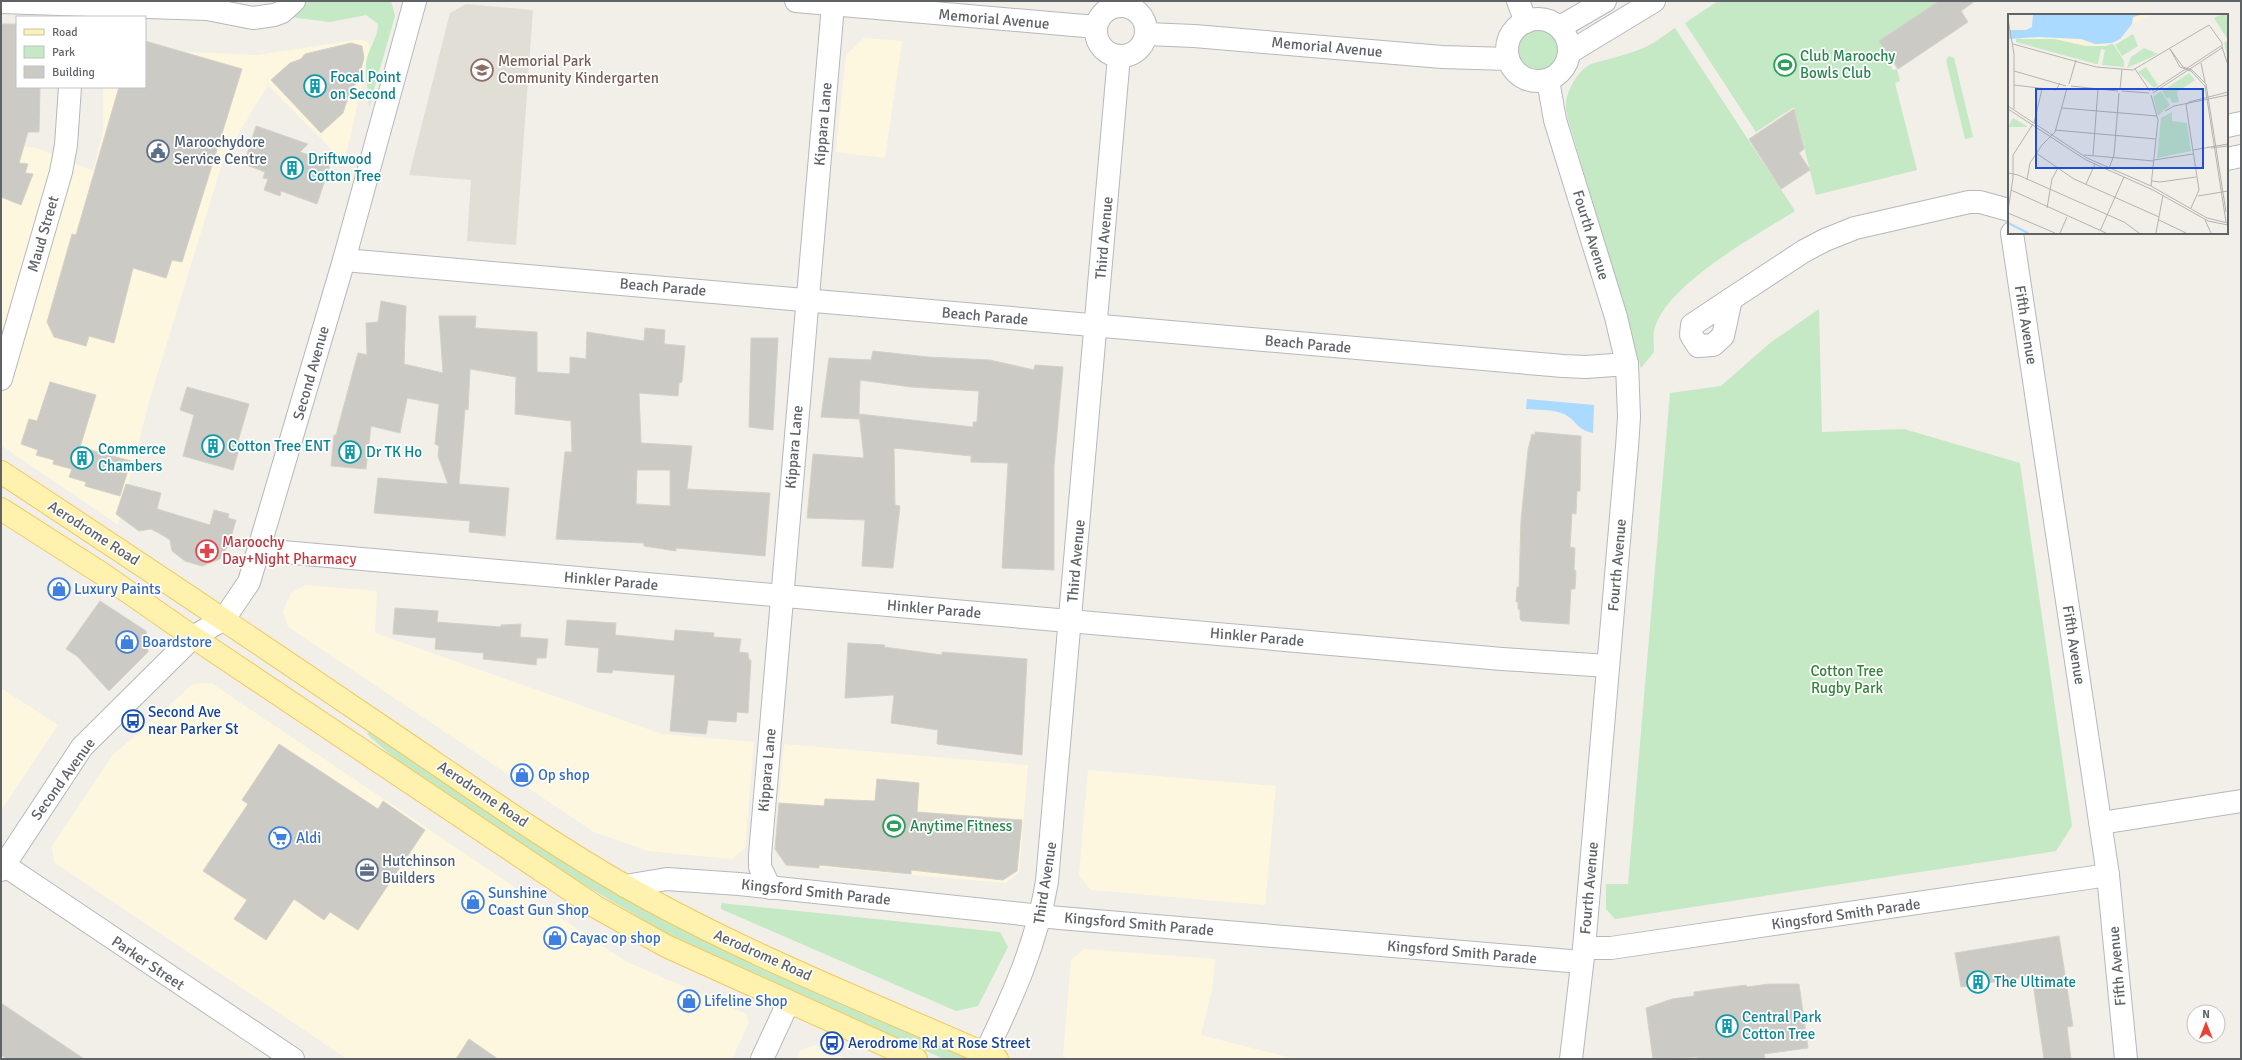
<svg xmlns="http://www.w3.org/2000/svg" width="2242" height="1060" font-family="Signika,sans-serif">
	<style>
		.commercial { fill: #fef7e0 }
		.education { fill: #e1ded6 }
		.green { fill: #c5e8c5 }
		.water { fill: #aadaff }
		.building { fill: #cccac5; stroke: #d6d1c6; fill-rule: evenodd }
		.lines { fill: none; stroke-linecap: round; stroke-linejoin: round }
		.minor-casing { stroke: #b5b8bc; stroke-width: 24 }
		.major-casing { stroke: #f2c960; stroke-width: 24 }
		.minor { stroke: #fff; stroke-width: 22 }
		.major { stroke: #fff2af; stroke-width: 22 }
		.labels { text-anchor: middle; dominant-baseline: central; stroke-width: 3.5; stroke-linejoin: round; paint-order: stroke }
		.street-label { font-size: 15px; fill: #5f6368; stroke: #fff }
		.leisure-label { font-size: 15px; fill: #27864d; stroke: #fff; text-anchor: start }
		.education-label { font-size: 15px; fill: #785e54; stroke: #fff; text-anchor: start }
		.culture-label { font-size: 15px; fill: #0d838f; stroke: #fff; text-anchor: start }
		.service-label { font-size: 15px; fill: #4e5e75; stroke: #fff; text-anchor: start }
		.health-label { font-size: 15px; fill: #be3a42; stroke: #fff; text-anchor: start }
		.shop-label { font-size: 15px; fill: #366cbe; stroke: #fff; text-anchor: start }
		.park-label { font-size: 15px; fill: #348238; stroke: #fff }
		.transit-label { font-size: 15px; fill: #164399; stroke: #fff; text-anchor: start }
		.inset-river { fill: none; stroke: #aadaff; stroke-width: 2 }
		.inset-road { fill: none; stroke: #b3b3b1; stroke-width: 1 }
		.view { fill: #1d4ed8; fill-opacity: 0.15; stroke: #1d4ed8; stroke-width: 2 }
		.inset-edge { fill: none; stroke: #5f6368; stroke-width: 2 }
	</style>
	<rect width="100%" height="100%" fill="#f1efe8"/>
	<g class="commercial">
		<polygon points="864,38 902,41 885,158 836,152 846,55"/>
		<polygon points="355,40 364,40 369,44 370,52 344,162 268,85 224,157 148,405 118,525 1,445 1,143 37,148 93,171 103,131 103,87 145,87 145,50 258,55"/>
		<polygon points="306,585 377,591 375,633 662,734 754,742 745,848 732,859 648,851 594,832 288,627 283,611 291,593"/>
		<polygon points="211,683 625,961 746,1014 749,1022 732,1059 347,1059 54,862 52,846 112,756 193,684"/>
		<polygon points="1,688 58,725 1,811"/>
		<polygon points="784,744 1028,765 1019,872 1006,883 785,864 775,848"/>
		<polygon points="1088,770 1276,786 1265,905 1091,890 1079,875"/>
		<polygon points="1084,949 1215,959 1212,990 1201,1035 1295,1059 1069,1059 1063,1056 1071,960"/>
		<polygon points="815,1045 847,1059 796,1059 800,1051"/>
	</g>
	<polygon class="education" points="466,4 533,10 516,245 467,241 471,180 409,175 450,13"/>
	<g class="green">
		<path d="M306 1H391L395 16 369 107C369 92 365 77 366 63 368 48 378 39 378 24L366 15 330 22 290 17Z"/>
		<polygon points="1718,1 1952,1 1883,47 1889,56 1887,59 1893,70 1897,69 1900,81 1895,83 1917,170 1816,195 1794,107 1756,132 1685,23"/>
		<path d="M1675 28 1795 211C1757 235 1664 285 1654 331 1653 337 1654 346 1654 352L1641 368 1571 129C1568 120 1565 111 1566 102 1568 88 1580 67 1594 63 1609 59 1625 55 1641 49 1652 45 1664 35 1675 28Z"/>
		<circle cx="1538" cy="51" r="23"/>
		<polygon points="1949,56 1954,58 1973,137 1965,139 1946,60"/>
		<polygon points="1819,309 1822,432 1904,429 2020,463 2072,826 2056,851 1615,919 1606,909 1606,884 1628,884 1670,393 1721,386 1770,343"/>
		<polygon points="373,729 582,868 980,1059 944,1059 730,964 666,933 554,867 402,765 367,734"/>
		<polygon points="721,903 1000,932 1008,947 978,1006 956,1011 721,909"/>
	</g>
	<path class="water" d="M1527 399 1594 405 1593 433C1577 430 1576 420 1564 414 1553 409 1538 410 1526 409Z"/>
	<g class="building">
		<polygon points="1939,1 1975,1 1961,11 1968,22 1898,69 1879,41"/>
		<polygon points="1,24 17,24 17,87 40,87 39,132 28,132 19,163 28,164 25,173 33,174 21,205 1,197"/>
		<polygon points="145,41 242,69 182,262 172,260 166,278 133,268 114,343 89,336 86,346 54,337 47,322 72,234 76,235 119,87 145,87"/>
		<polygon points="351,43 362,46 364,58 357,83 351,88 343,113 321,133 271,80 290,63 301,59 305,54"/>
		<polygon points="1794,109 1804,149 1799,153 1810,170 1781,189 1749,139"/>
		<polygon points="256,126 308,144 300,152 331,162 317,204 281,191 280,196 264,190 268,179 263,178 265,172 244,164"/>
		<path d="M381 301 406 306 404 364 443 373 439 316H476L475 328 537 332V372L570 374V357L586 359 587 332 644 341 645 328 665 330 664 344 685 346 682 382 679 383 678 396 639 393 641 443 692 446 687 489 770 493 765 556 676 548V551L644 546V543L556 539 565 452H572L571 421 515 414 516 377 470 369 468 410 465 409 459 484 509 488 505 536 469 532 470 521 374 513 378 478 448 484 438 456 439 446 435 444 439 404 407 398 400 433 371 426 366 469 331 466 334 435H336L358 353 367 355 366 323 378 322ZM637 470H670V506L636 504Z"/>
		<polygon points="751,338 778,338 773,430 749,427"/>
		<path d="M873 351 928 357 990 360 1034 370 1035 365 1063 367 1054 466V570L1002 568 1008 463 971 462V456L894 448 895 505 900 506 893 568 862 566 865 520 807 518 813 454 864 458 859 414V419L821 417 829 358 871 360ZM860 380 911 387 979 391 977 422H973V427L859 414Z"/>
		<polygon points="50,382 96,395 80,447 131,461 120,496 85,486 86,482 69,477 72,469 53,464 54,460 36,455 38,450 21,444 29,419 37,421"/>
		<polygon points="187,387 249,404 238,441 241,442 233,470 183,456 194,415 180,410"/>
		<polygon points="1535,432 1581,436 1580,491 1577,491 1576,514 1572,513 1570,547 1575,548 1574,570 1576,571 1575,589 1571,589 1569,624 1522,621 1520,619 1520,610 1518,609 1518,602 1516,602 1517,587 1519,587 1521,520 1528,450 1532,434 1535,435"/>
		<polygon points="126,484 161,493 157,509 210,525 214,510 229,514 228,518 236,520 229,544 220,559 202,566 185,561 172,551 170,540 164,536 151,529 139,531 116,514"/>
		<polygon points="100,601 146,631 148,652 109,691 77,656 66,649"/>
		<polygon points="395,608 438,611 437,622 501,627 501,625 521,624 520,637 548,639 546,658 537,658 536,665 483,659 484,653 435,649 436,638 393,634"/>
		<polygon points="567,620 616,623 615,635 674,641 675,630 714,633 713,637 741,639 739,652 748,653 749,660 751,660 748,713 737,712 736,722 708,720 706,734 670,731 675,675 613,670 612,673 597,672 599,648 565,645"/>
		<polygon points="848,643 885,645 884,647 942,655 942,652 1027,659 1022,755 937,744 938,730 891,723 894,695 845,698"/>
		<polygon points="279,744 378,809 383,801 425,830 358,930 330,912 324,920 294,899 266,940 234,919 247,900 203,871 248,804 242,800"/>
		<polygon points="877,779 919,783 917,812 1022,820 1017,871 1003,880 911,870 911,874 819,865 819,868 786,865 775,849 779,803 824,806 825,799 875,801"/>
		<polygon points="2059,936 2073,1026 2067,1027 2071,1059 2044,1059 2032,976 1961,987 1955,953"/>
		<polygon points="1769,984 1799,984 1808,1048 1764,1054 1765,1059 1698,1059 1697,1057 1653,1059 1646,1008 1672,999 1694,996 1694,992 1746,985 1747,987"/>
		<polygon points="1,1003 84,1059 7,1059 1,1055"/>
		<polygon points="469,1039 498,1059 456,1059"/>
	</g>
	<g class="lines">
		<g class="minor-casing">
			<g id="minor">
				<polyline points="796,1 1096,27"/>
				<polyline points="1518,1 1526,22"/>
				<polyline points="1,2 207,9 253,18 274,15 282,12 294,1"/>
				<circle cx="1121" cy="31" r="25"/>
				<circle cx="1538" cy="50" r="31"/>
				<polyline points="1560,27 1605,1"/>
				<polyline points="1147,34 1194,36 1442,57 1508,59"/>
				<polyline points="1570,52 1654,1"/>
				<polyline points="1548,80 1555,120 1616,317 1627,364 1629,417 1627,447 1584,948 1571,1059"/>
				<polyline points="2227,126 2241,123"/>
				<polyline points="2227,159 2241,156"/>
				<polyline points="2012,233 2108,875 2126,1059"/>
				<polyline points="344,260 1563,366 1586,367 1627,364"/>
				<polyline points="1731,299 1804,251 1825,240 1855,228 1969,202 1980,202 2009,210"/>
				<polygon points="1731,299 1723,336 1713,345 1698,346 1691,335 1692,325"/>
				<polyline points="1,379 61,172 66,145 70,87"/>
				<polyline points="260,550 1502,659 1608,666"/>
				<polyline points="2101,823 2241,801"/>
				<polyline points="4,865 293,1059"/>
				<polyline points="1,870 82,747 193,637 224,619 249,582 344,260 415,1"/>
				<polyline points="625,886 667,879 739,884 1060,918 1582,962"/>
				<polyline points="770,888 760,867 760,855 833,5"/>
				<polyline points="1584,948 1611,948 2108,875"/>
				<path d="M985 1054C1012 998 1037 943 1047 881L1119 56"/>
				<polyline points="762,1059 788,1003"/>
			</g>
		</g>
		<g class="major-casing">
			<g id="major">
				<path d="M1 472C124 553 247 635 369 718 454 775 538 836 627 887 745 954 873 1004 997 1059"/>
				<polyline points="1,509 101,573 193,637 596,907 666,946 916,1059"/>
			</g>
		</g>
		<use href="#minor" class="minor"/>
		<use href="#major" class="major"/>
	</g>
	<defs>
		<g id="stadium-ring" transform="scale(1.15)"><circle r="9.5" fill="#fff" stroke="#2e9e5b" stroke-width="1.5"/><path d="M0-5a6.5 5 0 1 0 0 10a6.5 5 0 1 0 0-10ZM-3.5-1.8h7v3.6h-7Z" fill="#2e9e5b"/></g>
		<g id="school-ring" transform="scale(1.15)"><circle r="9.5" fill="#fff" stroke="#8d6e63" stroke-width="1.5"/><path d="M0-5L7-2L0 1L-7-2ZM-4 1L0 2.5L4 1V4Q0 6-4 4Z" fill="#8d6e63"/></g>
		<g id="building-ring" transform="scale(1.15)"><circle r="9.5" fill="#fff" stroke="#0f9aa8" stroke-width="1.5"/><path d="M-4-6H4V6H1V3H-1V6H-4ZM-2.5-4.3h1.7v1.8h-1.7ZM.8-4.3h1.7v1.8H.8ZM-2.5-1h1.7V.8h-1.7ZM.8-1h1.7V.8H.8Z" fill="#0f9aa8"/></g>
		<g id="civic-ring" transform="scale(1.15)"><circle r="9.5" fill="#fff" stroke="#5c6f8a" stroke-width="1.5"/><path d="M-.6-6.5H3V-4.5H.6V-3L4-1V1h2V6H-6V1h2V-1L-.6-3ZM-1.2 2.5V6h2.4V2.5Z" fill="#5c6f8a"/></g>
		<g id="pharmacy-ring" transform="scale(1.15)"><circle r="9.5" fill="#fff" stroke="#e0444e" stroke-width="1.5"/><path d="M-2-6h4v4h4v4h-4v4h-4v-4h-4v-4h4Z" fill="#e0444e"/></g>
		<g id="shop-ring" transform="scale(1.15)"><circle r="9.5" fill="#fff" stroke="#3f7fe0" stroke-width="1.5"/><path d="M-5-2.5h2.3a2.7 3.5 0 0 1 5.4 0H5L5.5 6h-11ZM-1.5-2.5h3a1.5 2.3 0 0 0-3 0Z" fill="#3f7fe0"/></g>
		<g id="bus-ring" transform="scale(1.15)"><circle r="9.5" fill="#fff" stroke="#1a4fb4" stroke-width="1.5"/><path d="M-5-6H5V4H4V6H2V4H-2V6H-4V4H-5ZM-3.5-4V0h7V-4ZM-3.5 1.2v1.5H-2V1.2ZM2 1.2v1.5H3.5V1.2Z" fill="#1a4fb4"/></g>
		<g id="supermarket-ring" transform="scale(1.15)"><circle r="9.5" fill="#fff" stroke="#3f7fe0" stroke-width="1.5"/><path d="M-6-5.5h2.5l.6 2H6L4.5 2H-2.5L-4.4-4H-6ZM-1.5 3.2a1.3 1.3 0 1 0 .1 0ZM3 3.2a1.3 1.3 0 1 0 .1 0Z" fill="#3f7fe0"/></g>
		<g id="office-ring" transform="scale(1.15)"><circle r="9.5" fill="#fff" stroke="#5c6f8a" stroke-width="1.5"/><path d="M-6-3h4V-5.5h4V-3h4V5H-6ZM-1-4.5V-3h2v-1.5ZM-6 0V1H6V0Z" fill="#5c6f8a"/></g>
	</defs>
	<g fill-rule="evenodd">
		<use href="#stadium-ring" x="1785" y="65"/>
		<use href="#school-ring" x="482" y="70"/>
		<use href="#building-ring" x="315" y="86"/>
		<use href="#civic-ring" x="158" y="151"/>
		<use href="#building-ring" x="292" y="168"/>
		<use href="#building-ring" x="213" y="446"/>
		<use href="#building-ring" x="350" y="452"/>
		<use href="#building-ring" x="82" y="458"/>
		<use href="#pharmacy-ring" x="207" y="551"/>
		<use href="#shop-ring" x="59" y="589"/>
		<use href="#shop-ring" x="127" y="642"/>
		<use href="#bus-ring" x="133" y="721"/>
		<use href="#shop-ring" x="522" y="775"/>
		<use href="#stadium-ring" x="894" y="826"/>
		<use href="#supermarket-ring" x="280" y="838"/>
		<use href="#office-ring" x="367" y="870"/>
		<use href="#shop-ring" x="473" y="902"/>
		<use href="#shop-ring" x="555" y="938"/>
		<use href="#building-ring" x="1978" y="982"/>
		<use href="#shop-ring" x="689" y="1001"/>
		<use href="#building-ring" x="1727" y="1026"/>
		<use href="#bus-ring" x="832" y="1043"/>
	</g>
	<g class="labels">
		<g class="street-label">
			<text transform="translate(994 19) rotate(5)">Memorial Avenue</text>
			<text transform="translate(1327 47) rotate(5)">Memorial Avenue</text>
			<text transform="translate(823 124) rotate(-85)">Kippara Lane</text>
			<text transform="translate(43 234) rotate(-74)">Maud Street</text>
			<text transform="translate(1591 235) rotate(73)">Fourth Avenue</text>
			<text transform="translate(1104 238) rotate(-85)">Third Avenue</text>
			<text transform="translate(663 287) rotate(5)">Beach Parade</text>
			<text transform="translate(985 316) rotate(5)">Beach Parade</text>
			<text transform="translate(2026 325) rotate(81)">Fifth Avenue</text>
			<text transform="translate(1308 344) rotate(5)">Beach Parade</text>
			<text transform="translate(311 373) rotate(-74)">Second Avenue</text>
			<text transform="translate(794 447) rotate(-85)">Kippara Lane</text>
			<text transform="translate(94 533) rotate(33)">Aerodrome Road</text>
			<text transform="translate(1076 561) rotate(-85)">Third Avenue</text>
			<text transform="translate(1617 565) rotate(-85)">Fourth Avenue</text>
			<text transform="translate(611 581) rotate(5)">Hinkler Parade</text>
			<text transform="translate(934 609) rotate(5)">Hinkler Parade</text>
			<text transform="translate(1257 637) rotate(5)">Hinkler Parade</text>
			<text transform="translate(2074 645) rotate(81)">Fifth Avenue</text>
			<text transform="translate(767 770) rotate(-85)">Kippara Lane</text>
			<text transform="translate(63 779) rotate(-54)">Second Avenue</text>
			<text transform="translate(483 794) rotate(34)">Aerodrome Road</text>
			<text transform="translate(1045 883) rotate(-81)">Third Avenue</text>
			<text transform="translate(1589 888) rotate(-85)">Fourth Avenue</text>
			<text transform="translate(816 892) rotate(6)">Kingsford Smith Parade</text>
			<text transform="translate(1846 914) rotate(-8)">Kingsford Smith Parade</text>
			<text transform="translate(1139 924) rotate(5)">Kingsford Smith Parade</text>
			<text transform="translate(1462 952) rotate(5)">Kingsford Smith Parade</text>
			<text transform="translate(763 955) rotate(24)">Aerodrome Road</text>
			<text transform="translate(148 963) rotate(34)">Parker Street</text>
			<text transform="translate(2117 966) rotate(-95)">Fifth Avenue</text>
		</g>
		<g class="leisure-label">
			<text x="1800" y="56">Club Maroochy<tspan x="1800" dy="17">Bowls Club</tspan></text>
			<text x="910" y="826">Anytime Fitness</text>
		</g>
		<g class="education-label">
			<text x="498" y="61">Memorial Park<tspan x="498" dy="17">Community Kindergarten</tspan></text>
		</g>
		<g class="culture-label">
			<text x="330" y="77">Focal Point<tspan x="330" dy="17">on Second</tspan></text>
			<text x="308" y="159">Driftwood<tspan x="308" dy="17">Cotton Tree</tspan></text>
			<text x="228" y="446">Cotton Tree ENT</text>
			<text x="98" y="449">Commerce<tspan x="98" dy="17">Chambers</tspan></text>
			<text x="366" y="452">Dr TK Ho</text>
			<text x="1994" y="982">The Ultimate</text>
			<text x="1742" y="1017">Central Park<tspan x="1742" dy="17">Cotton Tree</tspan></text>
		</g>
		<g class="service-label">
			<text x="174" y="142">Maroochydore<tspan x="174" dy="17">Service Centre</tspan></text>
			<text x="382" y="861">Hutchinson<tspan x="382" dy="17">Builders</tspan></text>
		</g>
		<g class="health-label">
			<text x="222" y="542">Maroochy<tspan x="222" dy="17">Day+Night Pharmacy</tspan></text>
		</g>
		<g class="shop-label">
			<text x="74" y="589">Luxury Paints</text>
			<text x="142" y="642">Boardstore</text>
			<text x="538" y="775">Op shop</text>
			<text x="296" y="838">Aldi</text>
			<text x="488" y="893">Sunshine<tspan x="488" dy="17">Coast Gun Shop</tspan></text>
			<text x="570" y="938">Cayac op shop</text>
			<text x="704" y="1001">Lifeline Shop</text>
		</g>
		<g class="park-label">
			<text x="1847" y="671">Cotton Tree<tspan x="1847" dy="17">Rugby Park</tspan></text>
		</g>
		<g class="transit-label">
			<text x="148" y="712">Second Ave<tspan x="148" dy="17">near Parker St</tspan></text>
			<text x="848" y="1043">Aerodrome Rd at Rose Street</text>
		</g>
	</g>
	<g transform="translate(2008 14)">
		<rect width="220" height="220" fill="#f1efe8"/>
		<path d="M213 1H218L220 8V45L216 29 220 26 206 4ZM125 20 130 32 114 42 107 31ZM20 24 47 25 78 32 105 30 116 47V53L94 51 97 36 93 35 90 50H88L8 28V25ZM136 34 150 40 119 54 123 43ZM138 53 150 71 146 74 130 58ZM181 59 187 66 169 78 171 88 164 89 162 83 159 85 154 77ZM153 77 162 91 150 102 145 83ZM164 98V107L179 109 183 137 149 144 153 104ZM5 104 19 112 18 113H0Z" fill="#c5e8c5"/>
		<path d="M132 1H143L124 11 126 3ZM20 23 73 25 87 30 104 29 98 32H78L47 25H11Z" fill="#fbf3d9"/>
		<path d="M25 1H132L125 3 124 10 112 25 104 29 87 30 73 25 31 23 0 25V16H18L24 13Z" fill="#aadaff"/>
		<path class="inset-river" d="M0 209 20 219"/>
		<path class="inset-road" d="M0 5 6 40V95M5 30 88 53 125 56 201 11 214 29V34L145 79M214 33 220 51M162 35 172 53 183 57 197 72 218 208M162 35 175 53 184 56 198 70 218 198M193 49 197 68M127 55 142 77M6 57 58 72M61 70 68 46M6 71 48 76 52 69M63 72 110 77M112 75 114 55M114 77 141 79M144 77 213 32M178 91 191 176 183 194M178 91 181 88 220 78M0 92 79 144 143 172 199 204 220 209M54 94 149 102M0 95 78 146 145 176 200 207 220 211M157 97 166 92 220 81M26 109 34 75M47 116 148 125M203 134 220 132M185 136 220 130M28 139 66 165 151 203M76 141 146 147M85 141 90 75M146 146 185 140M101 154 106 141 111 79M0 159 10 161 116 208 131 219M19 166 22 149 34 131 47 118 59 74M144 167 152 168 188 163M78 170 87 150M143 172 150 106 143 81M3 176 98 219M190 182 220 177M39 194 44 165 50 154M0 196 5 164V141L25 110M0 199 47 219M151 206 178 219M197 206 203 219M92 217 116 163M52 219 59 203M148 219 155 181"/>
		<path class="view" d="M28 75H195V154H28Z"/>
		<rect width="220" height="220" class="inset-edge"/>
	</g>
	<rect width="2242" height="1060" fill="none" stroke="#5f6368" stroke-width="4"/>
	<rect x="16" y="16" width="130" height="72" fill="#ffffff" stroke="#bfc1c3"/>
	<rect x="24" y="29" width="20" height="6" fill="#fff2af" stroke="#bfc1c3"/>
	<text x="52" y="36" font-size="12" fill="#5f6368">Road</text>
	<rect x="24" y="46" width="20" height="12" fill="#c5e8c5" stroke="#bfc1c3"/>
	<text x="52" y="56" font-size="12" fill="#5f6368">Park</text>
	<rect x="24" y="66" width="20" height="12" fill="#cccac5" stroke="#bfc1c3"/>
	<text x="52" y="76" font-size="12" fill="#5f6368">Building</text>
	<g transform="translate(2206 1024)"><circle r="19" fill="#ffffff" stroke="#bfc1c3"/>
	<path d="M0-3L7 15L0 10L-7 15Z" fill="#ea4335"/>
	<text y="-6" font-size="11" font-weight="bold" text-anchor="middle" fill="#5f6368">N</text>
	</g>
</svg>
